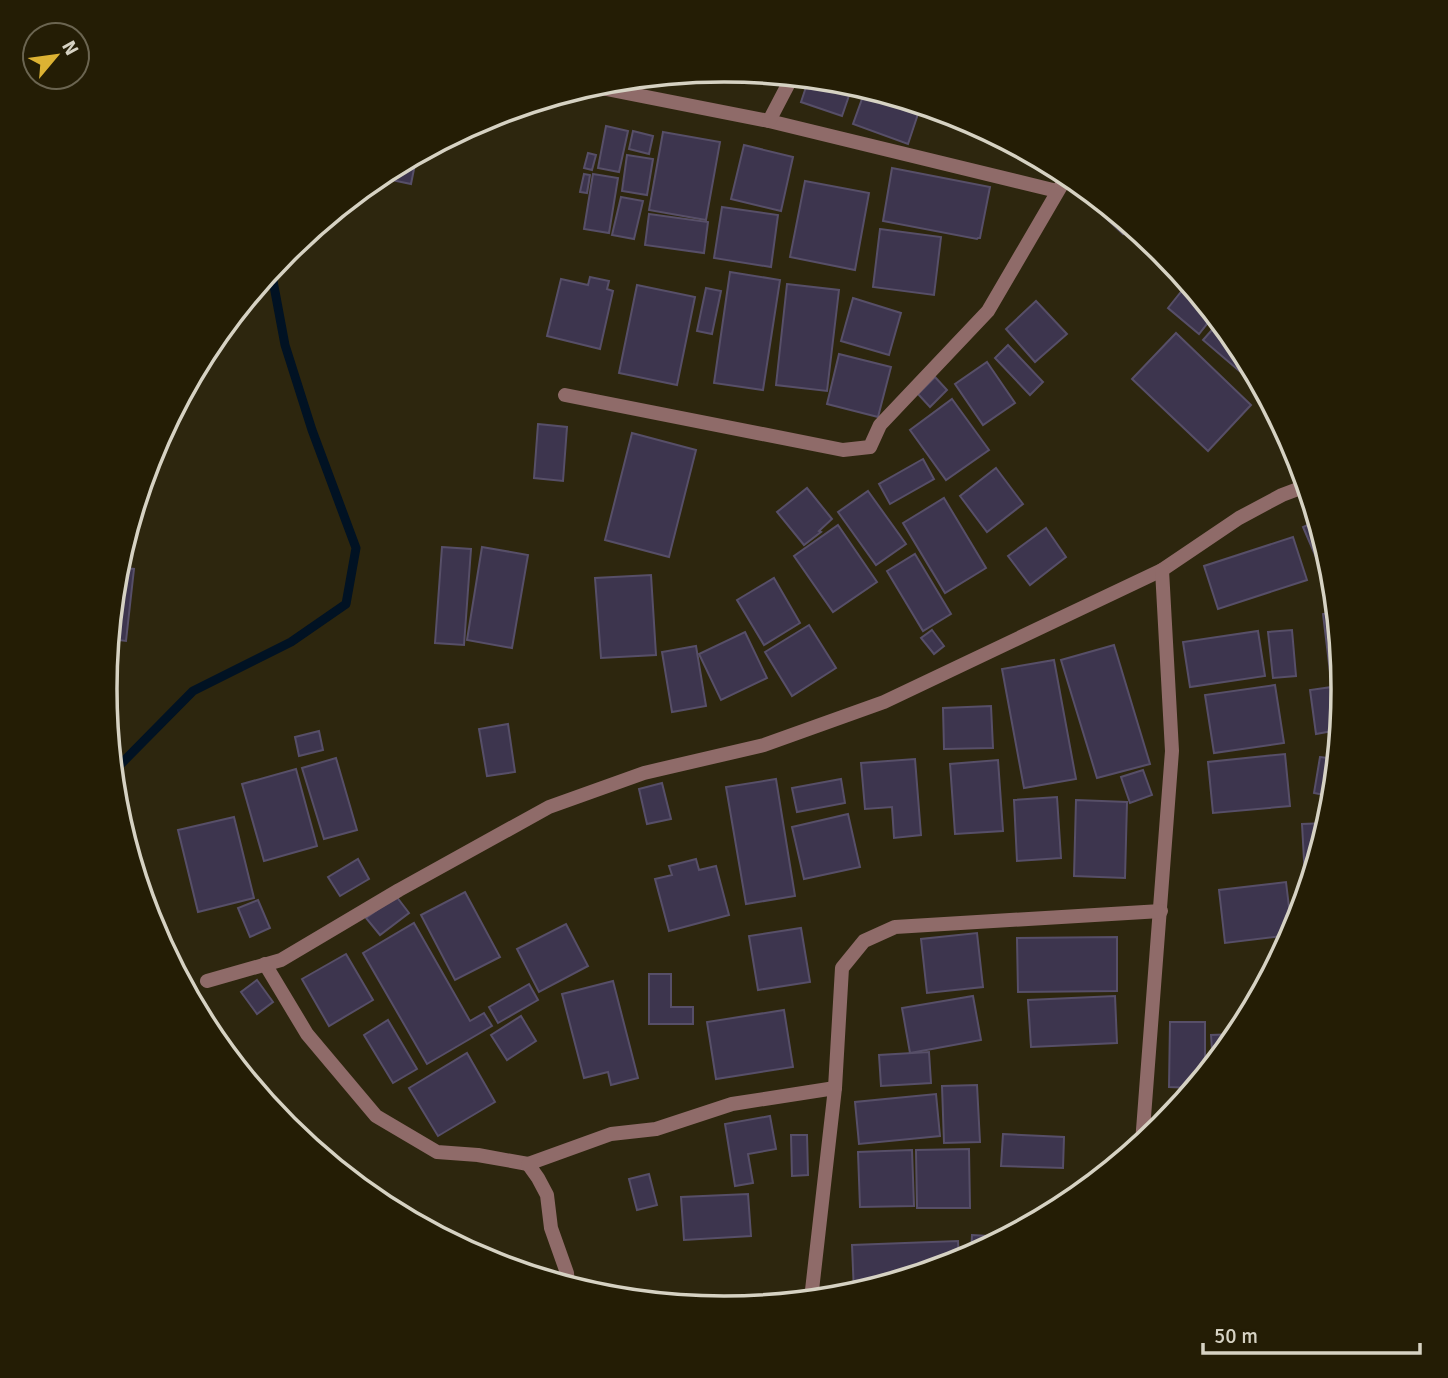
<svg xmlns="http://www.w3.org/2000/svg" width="1448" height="1378" font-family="Signika,sans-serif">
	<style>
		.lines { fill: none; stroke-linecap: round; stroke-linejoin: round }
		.stream { stroke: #011223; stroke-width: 9 }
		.building { fill: #3d354e; stroke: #574f68; stroke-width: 2 }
		.street { stroke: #8f6b69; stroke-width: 14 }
		.rim { fill: none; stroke: #d6d2c3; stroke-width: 3.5 }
	</style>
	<rect width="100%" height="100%" fill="#2d260e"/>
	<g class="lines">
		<polyline class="stream" points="113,772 193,691 291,642 346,604 356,548 312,430 285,345 271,270"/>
	</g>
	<g class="building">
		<polygon points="809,78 845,82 853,84 842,116 801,102"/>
		<polygon points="866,88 921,105 908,144 853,124"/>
		<polygon points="606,126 628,131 619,172 598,168"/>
		<polygon points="633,131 653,136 649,154 629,149"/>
		<polygon points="663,132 720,142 706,220 649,210"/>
		<polygon points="744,145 793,157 781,211 731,199"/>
		<polygon points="588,153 596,155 592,170 584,168"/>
		<polygon points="417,154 411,184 377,177 380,174"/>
		<polygon points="627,155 653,159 647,195 622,191"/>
		<polygon points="892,168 990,187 980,238 978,238 977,239 883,221"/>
		<polygon points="584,174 590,175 587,193 580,192"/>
		<polygon points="593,174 618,178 609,233 584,229"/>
		<polygon points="805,181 869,193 855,270 790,257"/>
		<polygon points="1085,188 1130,225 1123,234 1080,194"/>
		<polygon points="621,197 643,201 634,239 612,235"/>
		<polygon points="722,207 778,215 771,267 714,258"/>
		<polygon points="649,214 708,222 704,253 645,245"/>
		<polygon points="880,229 941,237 934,295 873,287"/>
		<polygon points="730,272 780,280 763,390 714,383"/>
		<polygon points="590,277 609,281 607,289 613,291 600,349 547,336 561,279 588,285"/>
		<polygon points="1188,283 1214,315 1199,334 1168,308"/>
		<polygon points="787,284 839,290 827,391 776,385"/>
		<polygon points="637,285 695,297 677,385 619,373"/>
		<polygon points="706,288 721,291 712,334 697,331"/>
		<polygon points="853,298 901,313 889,355 841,341"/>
		<polygon points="1036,301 1067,334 1035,362 1006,329"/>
		<polygon points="1219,322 1239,345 1264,392 1203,340"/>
		<polygon points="1176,333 1251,405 1208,451 1132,379"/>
		<polygon points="1008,345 1043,382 1030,395 995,358"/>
		<polygon points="839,354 891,367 878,417 827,404"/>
		<polygon points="987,362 1015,403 983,425 955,384"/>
		<polygon points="935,377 947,390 930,407 918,394"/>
		<polygon points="952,399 989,450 946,480 910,430"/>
		<polygon points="538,424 567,427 563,481 534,478"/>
		<polygon points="632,433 696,450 669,557 605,540"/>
		<polygon points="923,459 934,479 890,504 879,484"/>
		<polygon points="996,468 1023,504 987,532 960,496"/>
		<polygon points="807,488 832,519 819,531 821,532 804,545 777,512"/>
		<polygon points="868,491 906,544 876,565 838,512"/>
		<polygon points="944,498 986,568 945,593 903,523"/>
		<polygon points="1317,521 1331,569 1333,591 1331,592 1303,527"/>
		<polygon points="838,525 877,582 833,612 794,556"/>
		<polygon points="1046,528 1066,557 1030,585 1008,556"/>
		<polygon points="1293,537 1307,580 1218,609 1204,566"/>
		<polygon points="442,547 471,549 464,645 435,643"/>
		<polygon points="482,547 528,555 512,648 467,640"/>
		<polygon points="915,554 951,614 923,631 887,571"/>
		<polygon points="117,567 134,569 126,641 110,639"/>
		<polygon points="651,575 656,655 601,658 595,578"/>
		<polygon points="774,578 800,623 764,645 737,600"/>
		<polygon points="1335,612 1341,671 1330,672 1323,614"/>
		<polygon points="809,625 836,668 792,696 765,652"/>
		<polygon points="932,630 944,646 934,654 921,638"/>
		<polygon points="1292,630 1296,676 1273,678 1268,632"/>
		<polygon points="1258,631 1265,676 1190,687 1183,642"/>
		<polygon points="745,632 767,678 721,700 699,654"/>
		<polygon points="1114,645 1150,764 1097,778 1061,660"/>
		<polygon points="696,646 706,706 672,712 662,652"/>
		<polygon points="1054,660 1076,779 1024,788 1002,669"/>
		<polygon points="1275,685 1284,743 1214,753 1205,695"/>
		<polygon points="1332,687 1338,730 1316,734 1310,690"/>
		<polygon points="991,706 993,748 944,749 943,708"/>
		<polygon points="508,724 515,772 487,776 479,729"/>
		<polygon points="319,731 323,750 299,756 295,737"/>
		<polygon points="1285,754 1290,806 1213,813 1208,762"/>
		<polygon points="1320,757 1336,759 1330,796 1314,793"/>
		<polygon points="336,758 357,830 324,839 302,768"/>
		<polygon points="915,759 921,835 894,838 892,807 865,809 861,763"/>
		<polygon points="998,760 1003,831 955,834 950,764"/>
		<polygon points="296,769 317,846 264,861 242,784"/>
		<polygon points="1143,770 1152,795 1130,803 1121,777"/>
		<polygon points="776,779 795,896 746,904 726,787"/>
		<polygon points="841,779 845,803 797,812 792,788"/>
		<polygon points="662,783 671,819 647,824 639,789"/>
		<polygon points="1057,797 1061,858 1017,861 1014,800"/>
		<polygon points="1076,800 1127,802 1125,878 1074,876"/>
		<polygon points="848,814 860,867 804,879 792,827"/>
		<polygon points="234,817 254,898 198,912 178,830"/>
		<polygon points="1327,823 1311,878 1305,878 1302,824"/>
		<polygon points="358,859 369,879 340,896 328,877"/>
		<polygon points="696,859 699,870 716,866 729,915 669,931 655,879 672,875 669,866"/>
		<polygon points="1286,882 1292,932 1291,935 1225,943 1219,890"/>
		<polygon points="465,892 500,957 455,980 421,915"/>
		<polygon points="396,896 409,913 380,935 366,918"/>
		<polygon points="258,900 270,928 250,937 238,908"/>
		<polygon points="414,923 470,1021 484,1013 492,1026 427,1064 363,953"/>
		<polygon points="566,924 588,966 539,992 517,949"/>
		<polygon points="801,928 810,982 758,990 749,936"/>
		<polygon points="977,933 983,987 927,993 921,939"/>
		<polygon points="1117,937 1117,991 1018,992 1017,938"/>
		<polygon points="346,954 373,1000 329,1026 302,979"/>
		<polygon points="649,974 671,974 671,1007 693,1007 693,1024 649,1024"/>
		<polygon points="257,980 273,1002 257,1014 241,992"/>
		<polygon points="613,981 638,1078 611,1085 608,1072 584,1078 562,994"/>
		<polygon points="529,984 538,1000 498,1023 489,1007"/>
		<polygon points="973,996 981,1040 910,1053 902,1008"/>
		<polygon points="1115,996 1117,1043 1031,1047 1028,1000"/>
		<polygon points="784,1010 793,1067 716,1079 707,1022"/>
		<polygon points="521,1016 536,1041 507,1060 491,1035"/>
		<polygon points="388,1020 417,1069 393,1083 364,1035"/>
		<polygon points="1170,1022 1205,1022 1205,1074 1194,1088 1169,1087"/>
		<polygon points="1238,1034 1213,1064 1211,1035"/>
		<polygon points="929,1052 931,1083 881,1086 879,1055"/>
		<polygon points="467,1053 495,1102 438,1136 409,1088"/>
		<polygon points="977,1085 980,1142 944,1143 942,1086"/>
		<polygon points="936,1094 940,1136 859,1144 855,1102"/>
		<polygon points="770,1116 776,1149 748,1154 753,1183 735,1186 725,1124"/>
		<polygon points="1003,1134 1064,1137 1063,1168 1001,1166"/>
		<polygon points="791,1135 807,1135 808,1175 792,1176"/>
		<polygon points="969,1149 970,1208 917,1208 916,1150"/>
		<polygon points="912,1150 914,1206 860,1207 858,1152"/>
		<polygon points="649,1174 657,1205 637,1210 629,1179"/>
		<polygon points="748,1194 751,1236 684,1240 681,1197"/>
		<polygon points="972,1235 1006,1237 971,1256"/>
		<polygon points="958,1241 959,1262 854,1293 852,1245"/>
	</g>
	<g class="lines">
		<g class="street">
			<polyline points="591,86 769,121 1057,191"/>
			<polyline points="769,121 792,77"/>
			<polyline points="565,395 843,450 870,447 880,425 988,311 1068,174"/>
			<polyline points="265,964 307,1034 376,1116 437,1152 478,1155 528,1164"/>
			<polyline points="207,981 281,960 399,890 549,807 644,773 764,745 884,702 1162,570 1239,518 1282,495 1306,486"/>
			<polyline points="1142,1143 1172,751 1162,570"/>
			<polyline points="568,1286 567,1273 551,1228 547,1195 538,1178 528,1164 611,1134 656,1129 732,1104 835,1088"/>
			<polyline points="811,1299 835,1088 842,968 864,941 895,927 1161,911"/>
		</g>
	</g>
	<path d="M0 0H1448V1378H0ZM117 689a607 607 0 1 1 1214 0a607 607 0 1 1-1214 0Z" fill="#241d05" fill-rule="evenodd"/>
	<path class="rim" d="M117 689a607 607 0 1 1 1214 0a607 607 0 1 1-1214 0Z"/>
	<g transform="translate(56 56) rotate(61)"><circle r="33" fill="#241d05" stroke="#6b6551" stroke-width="2"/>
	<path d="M0-5L12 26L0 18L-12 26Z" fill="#dcb233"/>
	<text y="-10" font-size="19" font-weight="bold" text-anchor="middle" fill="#d6d2c3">N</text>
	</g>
	<path d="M1203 1343v10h217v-10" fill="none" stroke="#d6d2c3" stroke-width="3.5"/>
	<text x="1214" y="1343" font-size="21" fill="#d6d2c3" stroke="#241d05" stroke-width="5" paint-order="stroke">50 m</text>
</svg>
